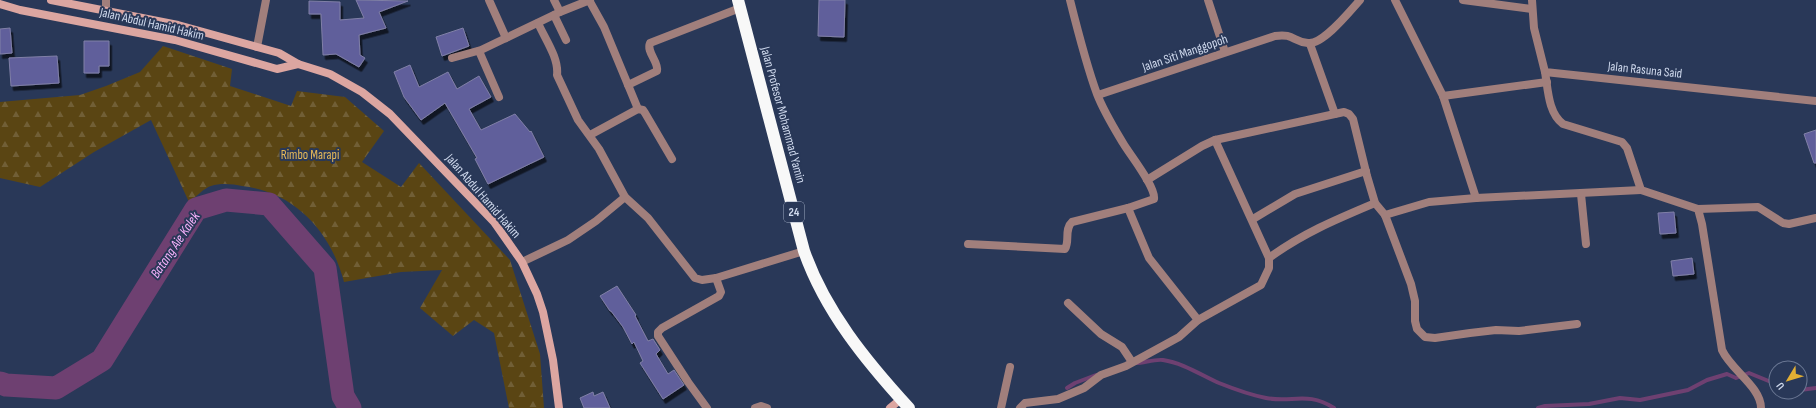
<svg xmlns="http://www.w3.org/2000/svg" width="1816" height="408" font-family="'Sofia Sans Condensed',sans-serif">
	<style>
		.forest { fill: url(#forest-firs) }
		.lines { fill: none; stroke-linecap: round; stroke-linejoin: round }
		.stream { stroke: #6e4071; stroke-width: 4 }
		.river { stroke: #6e4071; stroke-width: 23 }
		.building { fill: #615e9b; stroke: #8080a7; filter: url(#shadow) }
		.street { stroke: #a17f7c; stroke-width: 8 }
		.secondary { stroke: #dca6a1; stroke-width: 8 }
		.highway { stroke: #f8f8f8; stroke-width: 12 }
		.labels { text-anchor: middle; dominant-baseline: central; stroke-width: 4; stroke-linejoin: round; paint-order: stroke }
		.shield { fill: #293858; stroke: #9da9c0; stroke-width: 1 }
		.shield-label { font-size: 12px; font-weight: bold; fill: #cfd9ed }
		.street-label { font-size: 13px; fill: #cfd9ed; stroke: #293858 }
		.park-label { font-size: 13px; fill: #e6b958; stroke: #293858 }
		.water-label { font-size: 14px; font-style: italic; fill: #f7b1fb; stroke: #293858 }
	</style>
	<defs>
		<pattern id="forest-firs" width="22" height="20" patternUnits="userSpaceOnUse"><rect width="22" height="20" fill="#5a4513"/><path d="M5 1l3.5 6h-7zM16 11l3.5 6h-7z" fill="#715f36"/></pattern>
		<filter id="shadow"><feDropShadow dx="2.5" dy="4.5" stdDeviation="0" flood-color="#0009"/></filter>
	</defs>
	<rect width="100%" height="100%" fill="#293858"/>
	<path class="forest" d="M163 46 232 69 230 86 291 106 297 91 345 97 384 131 362 162 401 187 419 163 510 260 540 354 544 408H509L494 333 474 320 453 336 420 308 442 270 401 272 344 282C331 232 295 192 242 186 233 184 220 183 211 186 204 188 196 197 189 202L151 120 94 152 40 187 0 178V102L80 95 106 86 140 72Z"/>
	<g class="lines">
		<g class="stream">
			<path d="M1136 363C1144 363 1154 359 1163 360 1183 363 1201 375 1219 383 1234 389 1251 395 1266 398 1292 403 1308 391 1334 408"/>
			<polyline points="1067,388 1075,383 1096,375"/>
			<polyline points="1800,390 1816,388"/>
			<polyline points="1538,408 1545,406 1589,404 1620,398 1640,400 1688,390 1707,380 1727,374 1736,378 1749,373 1776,384"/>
		</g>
		<polyline class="river" points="0,383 6,385 56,388 102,360 196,209 226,200 269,204 325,268 343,396 350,408"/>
	</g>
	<g class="building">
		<polygon points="356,0 408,1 379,12 386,28 359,35 360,55 365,58 359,67 336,54 323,55 321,14 309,14 309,1 340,2 340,20 364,18"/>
		<polygon points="819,0 845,0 844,37 818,36"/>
		<polygon points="10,28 12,53 0,54 0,29"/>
		<polygon points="463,28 469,46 442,56 436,37"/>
		<polygon points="84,41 109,41 109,66 99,66 99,73 84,73"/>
		<polygon points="57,56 59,83 11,86 9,58"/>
		<polygon points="410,65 419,87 448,72 457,89 479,76 491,97 469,109 481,130 515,114 530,132 531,131 544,157 488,184 475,159 477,158 445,103 421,120 404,97 394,72"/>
		<polygon points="1816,130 1816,163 1814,163 1804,134"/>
		<polygon points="1674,212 1676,233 1660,234 1658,213"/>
		<polygon points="1692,258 1694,274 1673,276 1671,261"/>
		<polygon points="617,286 636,315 635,316 648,341 653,339 660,350 656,354 668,374 674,370 684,385 663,399 640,363 643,361 634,342 632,344 623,327 611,311 610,311 600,296"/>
		<polygon points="593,392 594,396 603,392 610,408 584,408 580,398"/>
	</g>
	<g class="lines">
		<g class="street">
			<polyline points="106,0 106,11"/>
			<polyline points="489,0 506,38 560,12 590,0"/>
			<polyline points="554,0 560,12"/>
			<polyline points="589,0 604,27 638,109 643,110 645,113 672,159"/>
			<polyline points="1208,0 1225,52"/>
			<polyline points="1395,0 1443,96 1476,198"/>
			<polyline points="1463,0 1532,9"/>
			<polyline points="1532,0 1534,28 1545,72 1816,101"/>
			<polyline points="554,15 566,40"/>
			<path d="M538 23C545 39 559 58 557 75L578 120 599 149 625 197 648 218 695 278 702 280 716 278 804 251"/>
			<polyline points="1310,44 1335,114"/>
			<polyline points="257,47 266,0"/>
			<polyline points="479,51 499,97"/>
			<polyline points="452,58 481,50 506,38"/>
			<path d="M1545 72C1548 89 1548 113 1563 124L1622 142 1627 148 1641 190 1698 209 1702 224 1722 350C1731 370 1761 387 1761 408"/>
			<path d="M628 85 657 71C659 62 646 52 650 43L740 8"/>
			<path d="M1098 95 1275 36C1294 33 1293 42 1308 43 1323 45 1350 11 1360 0"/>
			<polyline points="1443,96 1547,82"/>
			<polyline points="590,135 638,109"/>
			<polyline points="1215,140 1269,258"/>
			<polyline points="1147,180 1202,146 1215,140 1344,112 1349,114 1353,119 1367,176 1375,203 1385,215 1411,284 1415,301 1415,321 1417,329 1425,337 1435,338 1470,333 1496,330 1519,331 1577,324"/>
			<polyline points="1581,194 1586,244"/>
			<path d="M1128 208 1149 258 1198 320 1261 285 1269 268V258C1303 233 1337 219 1375 203"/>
			<polyline points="1698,209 1758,207 1783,223 1789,224 1816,218"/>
			<polyline points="1385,215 1429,202 1476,198 1641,190"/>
			<polyline points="1253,219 1295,194 1366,171"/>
			<path d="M968 244 1065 249C1070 241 1064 229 1072 222L1128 208 1154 199C1156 187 1130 155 1123 143 1114 128 1104 112 1097 94 1086 64 1078 32 1070 0"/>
			<polyline points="522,262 568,240 596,221 625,197"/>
			<polyline points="1068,303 1101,334 1122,347 1132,362"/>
			<polyline points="707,408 688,382 658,336 658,332 662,328 719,296 721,292 716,278"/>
			<polyline points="755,408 761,406 767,408"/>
			<polyline points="1001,408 1010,367"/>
			<polyline points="1020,408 1025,403 1058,399 1084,388 1101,375 1126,366 1179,337 1198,320"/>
		</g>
		<g class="secondary">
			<polyline points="51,0 178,25 279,53 298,64 330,74 362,92 390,114 494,222 522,262 537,294 543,312 553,360 559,408"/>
			<polyline points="0,4 20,10 175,40 277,69 298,64"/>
			<polyline points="890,408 901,399"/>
		</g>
		<path class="highway" d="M738 0 804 251C825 311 866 361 909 408"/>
	</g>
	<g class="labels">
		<rect class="shield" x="784" y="202" width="20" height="20" rx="3"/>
		<g class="shield-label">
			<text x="794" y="212">24</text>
		</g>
		<g class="street-label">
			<text transform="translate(152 24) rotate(13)">Jalan Abdul Hamid Hakim</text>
			<text transform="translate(1185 53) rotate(-19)">Jalan Siti Manggopoh</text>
			<text transform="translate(1645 70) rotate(6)">Jalan Rasuna Said</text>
			<text transform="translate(783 115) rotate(75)">Jalan Profesor Mohammad Yamin</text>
			<text transform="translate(483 196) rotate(49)">Jalan Abdul Hamid Hakim</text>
		</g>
		<g class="park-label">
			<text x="310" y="155">Rimbo Marapi</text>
		</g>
		<g class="water-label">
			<text transform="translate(175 245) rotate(-56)">Batang Aie Kalek</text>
		</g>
	</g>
	<g transform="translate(1788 380) rotate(232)"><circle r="19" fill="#293858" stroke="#6b7894"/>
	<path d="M0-3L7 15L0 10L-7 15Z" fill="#e2af34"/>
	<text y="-6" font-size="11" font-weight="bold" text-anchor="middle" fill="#cfd9ed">U</text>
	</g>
</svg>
